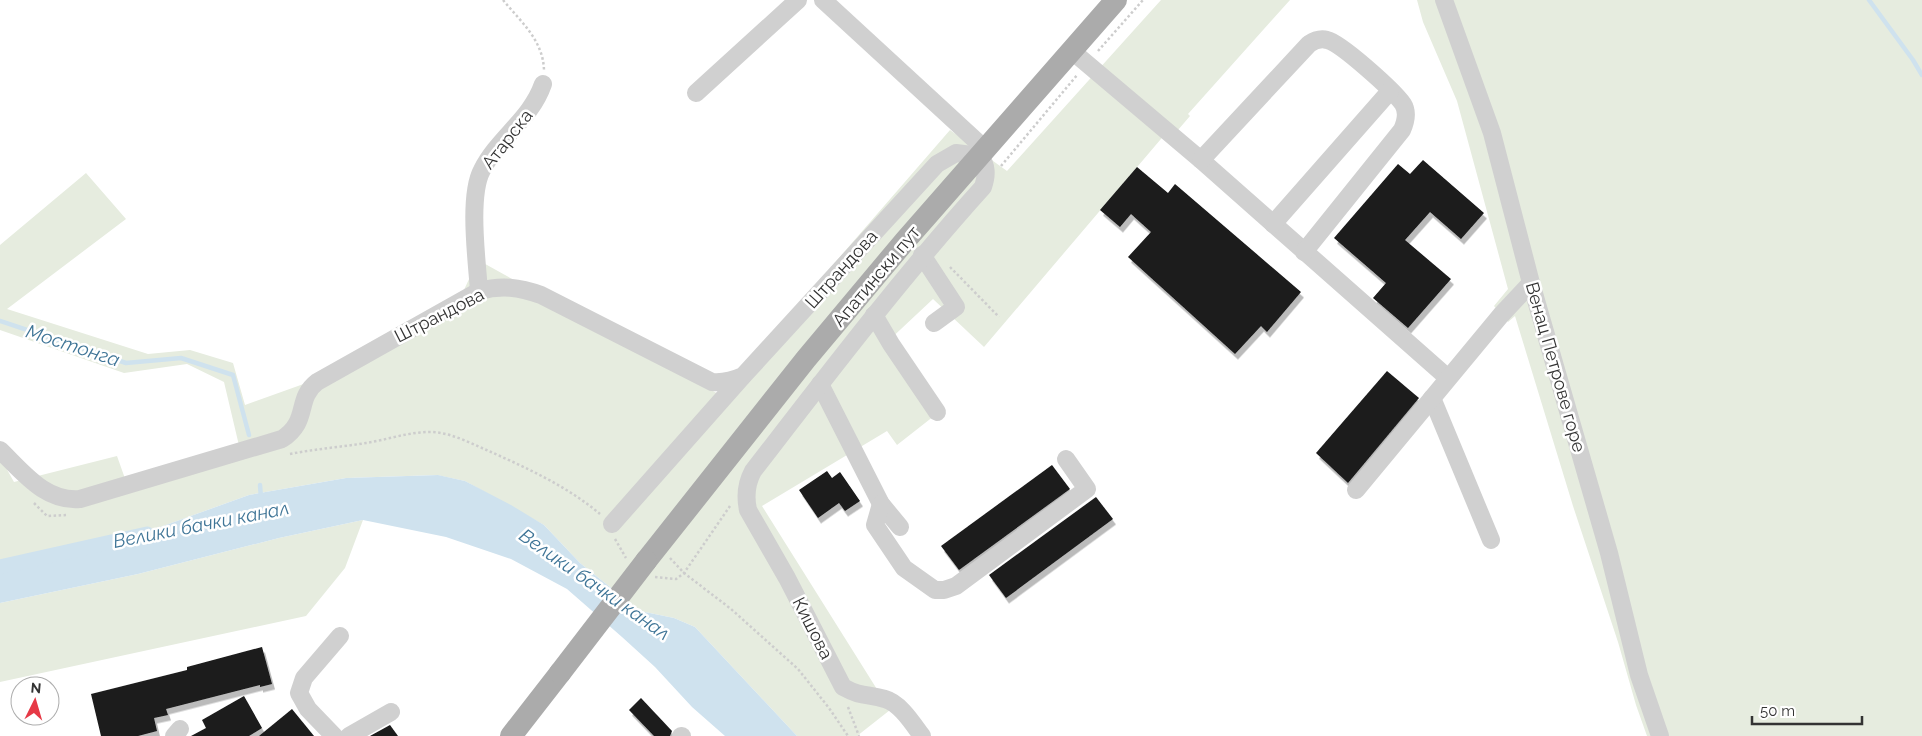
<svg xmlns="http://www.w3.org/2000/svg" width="1922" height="736" font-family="Raleway,sans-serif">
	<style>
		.green { fill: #e6ecdf }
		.water { fill: #cfe2ee }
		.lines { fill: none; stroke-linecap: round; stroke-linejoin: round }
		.stream { stroke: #cfe2ee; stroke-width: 4.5 }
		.canal { stroke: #cfe2ee; stroke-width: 15 }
		.building { fill: #1a1a1a; filter: url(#shadow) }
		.path { stroke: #cdcdcd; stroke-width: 2.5; stroke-dasharray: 2.5 2.5; stroke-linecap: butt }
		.minor { stroke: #d0d0d0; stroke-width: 18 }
		.major { stroke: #ababab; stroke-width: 22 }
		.major-bridge { stroke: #ababab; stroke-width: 22 }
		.labels { text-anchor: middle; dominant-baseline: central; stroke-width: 5; stroke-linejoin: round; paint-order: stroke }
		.street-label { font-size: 18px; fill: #333; stroke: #fff }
		.water-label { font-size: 19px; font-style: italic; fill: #3f7597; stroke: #fff }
	</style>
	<defs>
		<filter id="shadow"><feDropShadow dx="3" dy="5.5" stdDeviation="0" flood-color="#0004"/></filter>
	</defs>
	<rect width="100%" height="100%" fill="#fff"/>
	<g class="green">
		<polygon points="1161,0 1290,0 1188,114 1190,116 1178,130 1172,126 984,347 933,299 885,344 934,416 897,445 887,431 762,506 890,710 857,736 797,736 695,627 674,618 640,611 580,563 544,525 465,481 437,475 346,478 249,495 127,539 2,569 0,560 0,457 14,482 117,456 128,487 241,454 224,382 187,364 124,373 0,330 0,245 86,173 126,219 7,309 148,354 190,350 233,363 245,405 351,367 463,292 478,260 720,395 950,130 1007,171"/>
		<polygon points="1417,0 1922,0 1922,736 1647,736 1636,705 1618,642 1573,506 1515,316 1508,322 1494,306 1508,289 1457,101 1423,22"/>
		<polygon points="363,520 345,568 306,616 0,682 0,603 138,574 279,538"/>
	</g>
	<polygon class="water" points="438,475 465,481 511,505 544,525 580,563 640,611 674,618 695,627 797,736 725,736 692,707 655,667 622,637 567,589 511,559 446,537 363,520 279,538 138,574 0,603 0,569 127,539 249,495 346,478"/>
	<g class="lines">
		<g class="stream">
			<polyline points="1869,0 1913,60 1922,75"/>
			<polyline points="0,321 126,363 181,358 233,375 249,435"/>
			<polyline points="260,485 261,498"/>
		</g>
		<polyline class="canal" points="0,567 147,534"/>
	</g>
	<g class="building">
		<polygon points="1423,160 1484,213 1461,239 1430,212 1405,240 1451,279 1408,328 1373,298 1386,283 1334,238 1398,164 1410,174"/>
		<polygon points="1137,167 1168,193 1175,184 1301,292 1267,332 1261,326 1235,354 1128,257 1151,232 1131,214 1120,227 1100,210"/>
		<polygon points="1387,371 1419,398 1348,483 1316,453"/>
		<polygon points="1052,465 1070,489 959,570 941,546"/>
		<polygon points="827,471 832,478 840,472 860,501 845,511 839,503 818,518 799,490"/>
		<polygon points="1096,497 1113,519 1006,598 989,575"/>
		<polygon points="262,647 272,684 260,687 260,685 166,709 168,715 154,718 157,731 138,736 101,736 91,694 187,670 187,667"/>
		<polygon points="244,696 262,728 249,736 191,736 206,728 202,720"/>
		<polygon points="641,698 672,731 670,736 654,736 629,710"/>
		<polygon points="292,709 314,736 259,736"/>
		<polygon points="390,725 398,736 370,736"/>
	</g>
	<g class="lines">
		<g class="path">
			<path d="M503 0C521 22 543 40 544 70"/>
			<polyline points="1098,51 1143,0"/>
			<polyline points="1001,166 1078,74"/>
			<polyline points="950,267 999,317"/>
			<path d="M290 454C315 449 341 447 366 443 386 440 408 432 430 432 451 432 472 444 491 452 529 469 568 487 600 514"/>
			<polyline points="34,503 47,516 66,515"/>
			<polyline points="615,539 626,558"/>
			<polyline points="670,558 684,573 731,609 798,669 829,708 848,736"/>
			<polyline points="655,577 676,579 684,573 730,506"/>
			<polyline points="848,707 859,736"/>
		</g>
		<g class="minor">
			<polyline points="823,0 985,149"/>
			<polyline points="1444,0 1492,133 1531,283 1609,553 1639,675 1660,736"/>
			<polyline points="1072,51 1201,160 1448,378"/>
			<polyline points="696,93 798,0"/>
			<path d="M1201 160 1309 44C1315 40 1320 38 1327 40 1341 43 1394 91 1403 104 1408 112 1406 121 1402 130L1304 252"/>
			<polyline points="1273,224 1390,91"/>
			<polyline points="922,255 956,307 934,323"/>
			<path d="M479 291C477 261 468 196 482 170 498 138 531 119 543 84"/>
			<polyline points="874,315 891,344 937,412"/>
			<polyline points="820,384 881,504 900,527"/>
			<polyline points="1432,398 1491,540"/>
			<path d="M0 450C23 472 45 502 80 499L282 439C310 421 295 399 317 382L479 291C501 285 519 287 541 295L712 382C724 383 732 381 743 376L937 164 956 153 980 156C987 166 987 175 983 187 901 278 828 374 753 471 746 484 745 496 748 510L787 578 843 687C861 697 868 694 885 699 900 703 913 724 922 736"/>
			<polyline points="1356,490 1501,315 1531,283"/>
			<polyline points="881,504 875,525 904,568 935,590 944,590 956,586 1087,489 1066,459"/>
			<polyline points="612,524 742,377"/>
			<polyline points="174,736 180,729"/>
			<polyline points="334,736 308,709 299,693 304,678 340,636"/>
			<polyline points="349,736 391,712"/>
			<polyline points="681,736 682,736"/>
		</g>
		<g class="major">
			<polyline points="646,561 806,359 904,242 1116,0"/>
			<polyline points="511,736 560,673"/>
		</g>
		<polyline class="major-bridge" points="560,673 646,561"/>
	</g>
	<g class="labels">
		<g class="street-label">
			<text transform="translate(507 139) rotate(-52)">Атарска</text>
			<text transform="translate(841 269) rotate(-48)">Штрандова</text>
			<text transform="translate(876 276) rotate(-50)">Апатински пут</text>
			<text transform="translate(439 315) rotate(-27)">Штрандова</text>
			<text transform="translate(1556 367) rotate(74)">Венац Петрове горе</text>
			<text transform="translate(813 628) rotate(63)">Кишова</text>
		</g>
		<g class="water-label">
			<text transform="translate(73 345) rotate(18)">Мостонга</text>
			<text transform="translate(201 524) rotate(-11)">Велики бачки канал</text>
			<text transform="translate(595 584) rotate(35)">Велики бачки канал</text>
		</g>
	</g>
	<g transform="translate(35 701) rotate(5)"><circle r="24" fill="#ffffff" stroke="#adadad"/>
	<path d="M0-4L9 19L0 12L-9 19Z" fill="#e63946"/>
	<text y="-8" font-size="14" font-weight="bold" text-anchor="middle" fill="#333333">N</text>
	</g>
	<path d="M1752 716v8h110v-8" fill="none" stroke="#333333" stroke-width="2.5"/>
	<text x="1760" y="716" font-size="15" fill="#333333" stroke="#ffffff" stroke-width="4" paint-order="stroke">50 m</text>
</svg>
